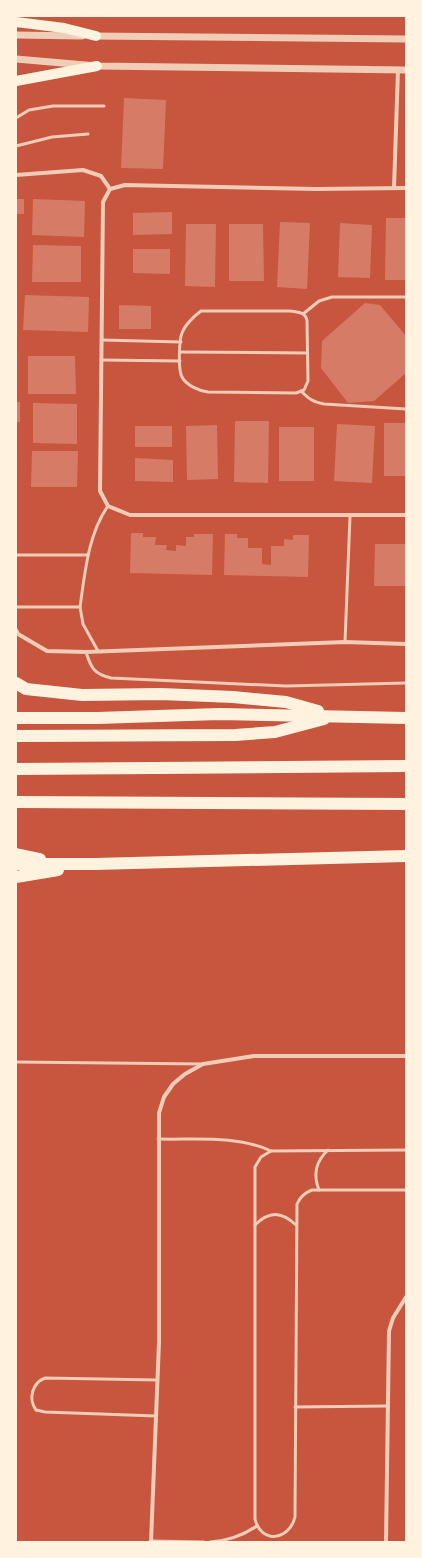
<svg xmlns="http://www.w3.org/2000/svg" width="422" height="1558" font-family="'PT Sans Narrow',sans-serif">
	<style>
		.building { fill: #d67c66 }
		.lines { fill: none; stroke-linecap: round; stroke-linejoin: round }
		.service { stroke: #f1ccb7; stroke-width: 3 }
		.minor { stroke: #f1ccb7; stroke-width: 4 }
		.tertiary { stroke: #f1ccb7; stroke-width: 7 }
		.primary { stroke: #fff3e0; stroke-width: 10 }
		.motorway { stroke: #fff3e0; stroke-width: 12 }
	</style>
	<rect width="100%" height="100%" fill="#c8553d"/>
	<g class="building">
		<polygon points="124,98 166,100 163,169 121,168"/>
		<rect x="16" y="199" width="8" height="15"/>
		<polygon points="33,199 85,201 84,237 32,235"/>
		<polygon points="172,212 172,234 133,235 133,213"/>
		<polygon points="386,218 406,218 406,280 385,280"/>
		<polygon points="280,222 310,223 307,289 277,287"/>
		<polygon points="340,223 372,225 370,278 338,277"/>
		<polygon points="186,224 216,224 215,287 185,286"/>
		<polygon points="229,224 263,224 264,281 229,281"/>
		<polygon points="33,245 81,246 81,282 32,282"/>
		<polygon points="133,249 170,249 170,274 133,273"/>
		<polygon points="25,295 89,297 88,332 23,330"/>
		<polygon points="365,303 380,305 406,336 406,373 374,401 348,403 321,368 322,341"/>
		<polygon points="119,305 151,306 151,329 119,329"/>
		<polygon points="28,356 75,356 76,394 28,394"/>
		<rect x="16" y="402" width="4" height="20"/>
		<polygon points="33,403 77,404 77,444 33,443"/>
		<polygon points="235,421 269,421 268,483 234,482"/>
		<rect x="384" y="423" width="22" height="53"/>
		<polygon points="337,424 375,426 372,483 334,481"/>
		<polygon points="217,425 218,479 187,480 186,426"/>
		<rect x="135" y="426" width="37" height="21"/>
		<rect x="279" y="427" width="35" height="54"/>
		<polygon points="32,451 78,451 77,487 31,487"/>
		<polygon points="135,458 173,460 173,482 135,481"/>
		<polygon points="131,533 143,533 143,537 156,537 155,545 167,545 166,550 176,551 176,545 186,546 186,537 194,537 194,534 213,534 212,575 130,573"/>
		<polygon points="225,534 237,534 237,538 248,538 248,548 262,548 262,564 271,565 271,546 284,546 284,539 293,540 293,535 309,535 308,577 224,575"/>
		<polygon points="375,544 406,544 406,586 374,586"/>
	</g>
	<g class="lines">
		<g class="service">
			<polyline points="16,118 29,110 53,106 104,106"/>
			<polyline points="16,146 52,137 88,134"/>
			<path d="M201 311H290C297 312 306 312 307 321L308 381 304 390 296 393 208 392C199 391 186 385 182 377 178 370 179 340 182 333 185 325 194 316 201 311Z"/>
			<polyline points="303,314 319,301 332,297 406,297"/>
			<polyline points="102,340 181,342"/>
			<polyline points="181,352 307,353"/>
			<polyline points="102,360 180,361"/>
			<path d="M301 391C309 399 313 402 324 404L406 409"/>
			<polyline points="16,555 88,555"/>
			<polyline points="16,607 80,607 83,624 98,651"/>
			<path d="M80 607C85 573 88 534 108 506"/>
			<polyline points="345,642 350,516"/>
			<path d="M86 652C91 668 94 674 111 678L286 686 406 683"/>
			<polyline points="16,1062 203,1064"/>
			<path d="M158 1139C195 1140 237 1135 271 1151"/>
			<path d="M406 1150 271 1151 261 1157 255 1167V1519C261 1544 289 1541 295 1517L297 1204C300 1197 304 1193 312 1190H406"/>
			<path d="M319 1190C313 1175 316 1161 328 1150"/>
			<path d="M255 1225C269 1211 281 1211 296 1225"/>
			<polyline points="295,1407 388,1406"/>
			<path d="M156 1416 45 1412 36 1410C28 1399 32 1383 45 1378L157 1380"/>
			<polyline points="151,1541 204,1542"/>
			<path d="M210 1542C228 1541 242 1536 257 1526"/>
		</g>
		<g class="minor">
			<polyline points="16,175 83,170 101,176 110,189"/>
			<polyline points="394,188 398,70"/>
			<polyline points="406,188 316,189 125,185 110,189 103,202 100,491 108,506 130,515 406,515"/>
			<polyline points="16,630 18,634 47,651 86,652 345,642 406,644"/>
			<polyline points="151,1542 159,1342 159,1113 164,1097 173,1084 185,1074 203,1064 254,1056 406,1056"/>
			<polyline points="386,1542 389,1331 393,1318 406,1297"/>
		</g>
		<g class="tertiary">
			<polyline points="16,35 82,36"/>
			<polyline points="92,36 406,39"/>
			<polyline points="16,59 97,66 406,70"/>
		</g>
		<g class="primary">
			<polyline points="16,22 64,28 96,36"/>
			<polyline points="16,81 97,66"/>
		</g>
		<g class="motorway">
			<polyline points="16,683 26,689 82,695 161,694 233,697 286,702 318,711"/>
			<polyline points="16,718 97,718 219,714 406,718"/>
			<polyline points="16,736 235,735 275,732 324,719"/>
			<polyline points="16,769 406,766"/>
			<polyline points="16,802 406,804"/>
			<polyline points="16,854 40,859"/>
			<polyline points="16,864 95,864 406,856"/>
			<polyline points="16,877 58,870"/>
		</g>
	</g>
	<rect width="422" height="1558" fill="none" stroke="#fff3e0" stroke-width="34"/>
</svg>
